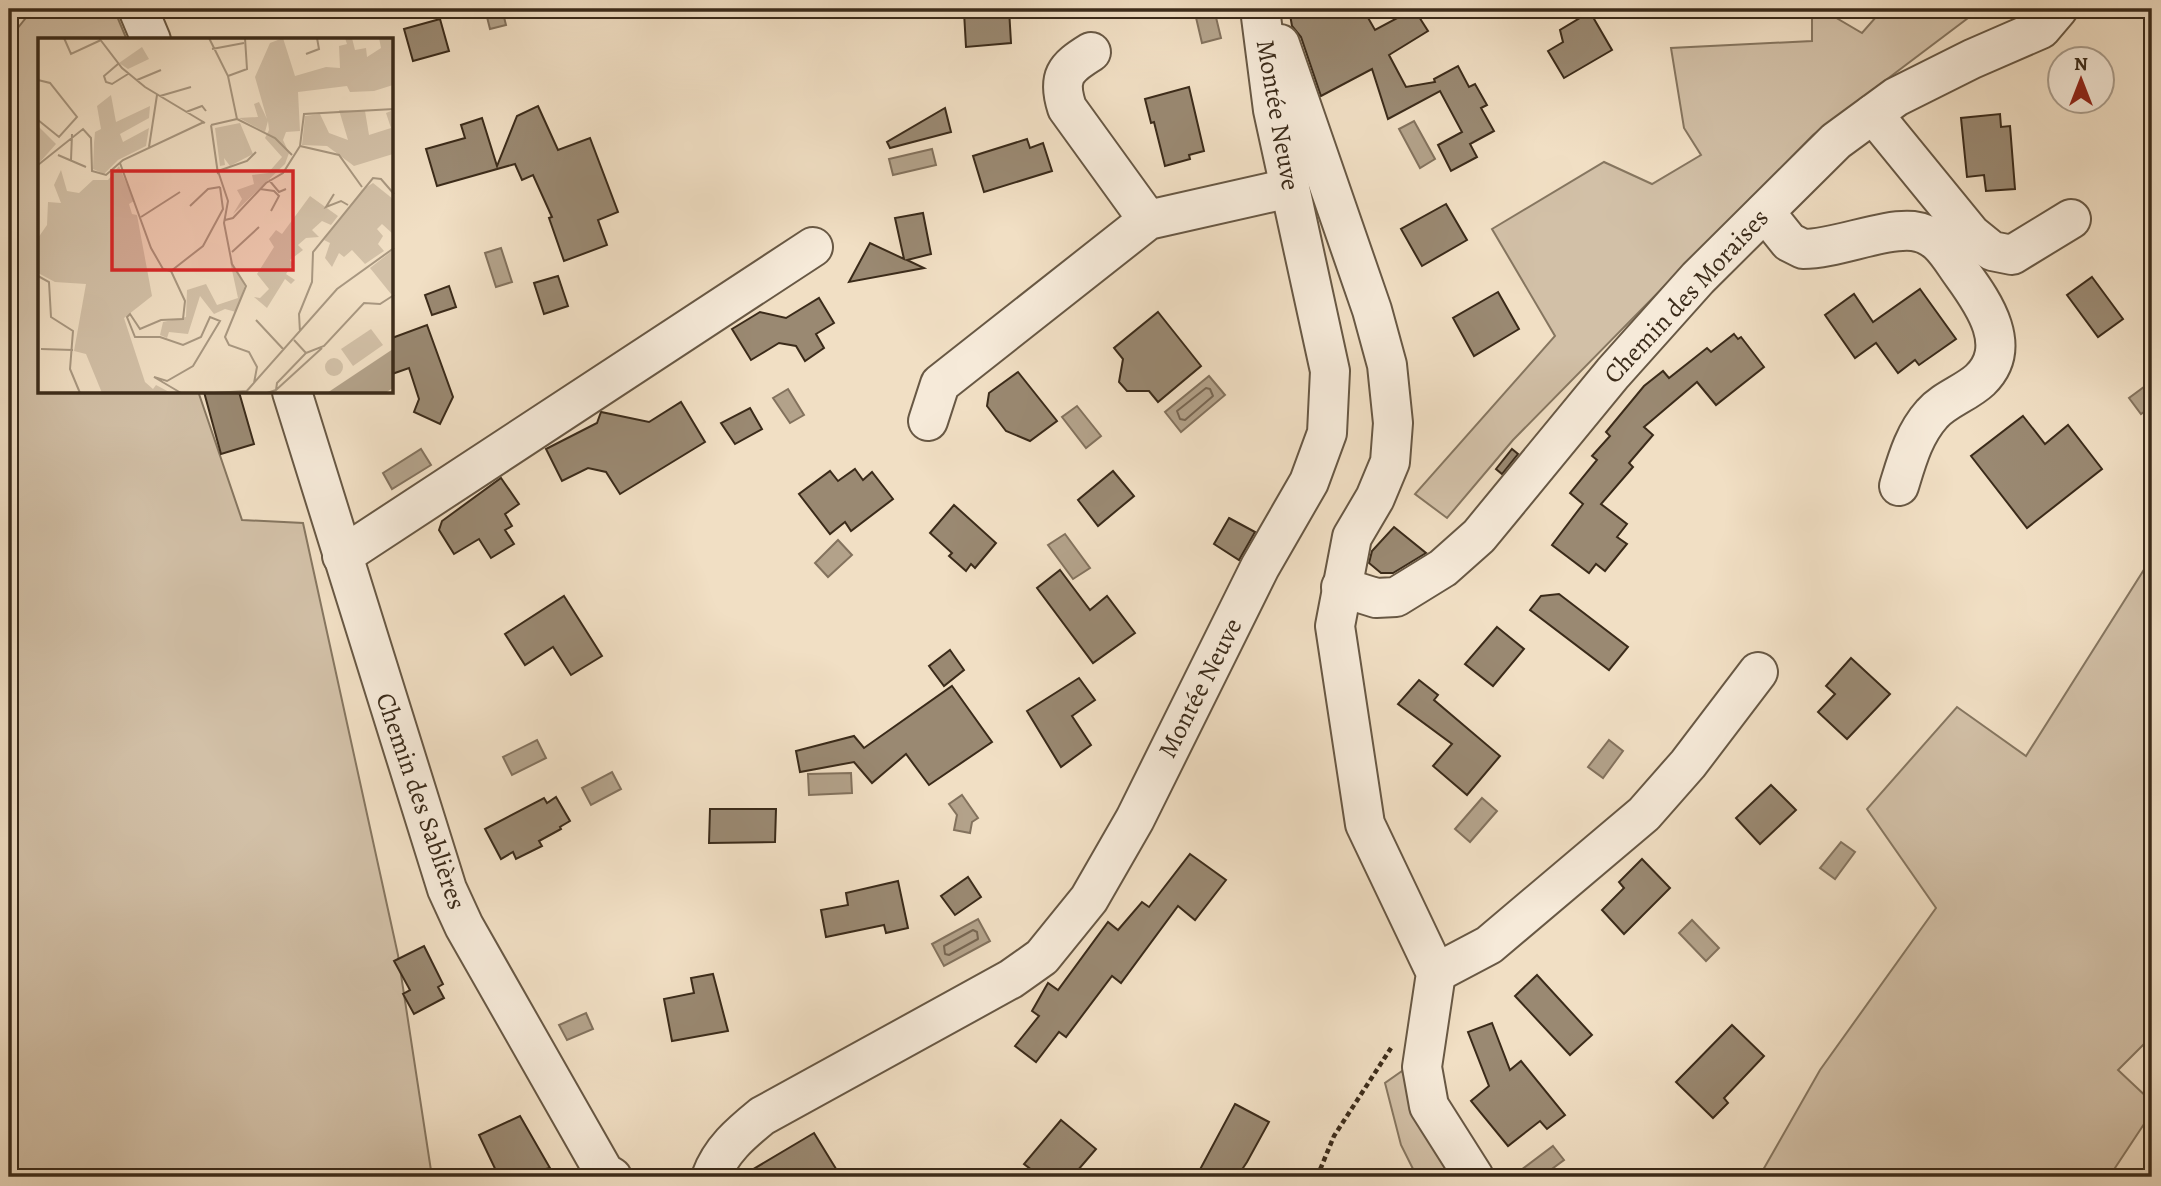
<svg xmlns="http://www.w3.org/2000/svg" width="2161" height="1186" font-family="Alegreya,serif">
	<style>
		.green { fill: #d2c0a7; stroke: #867660; stroke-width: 2 }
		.water { fill: #b3a28a; stroke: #83725d; stroke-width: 2 }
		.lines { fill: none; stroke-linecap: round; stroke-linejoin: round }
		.shore { stroke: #776652; stroke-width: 2 }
		.building { fill: #9a8972; stroke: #3b2b1a; stroke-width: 2 }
		.minor-casing { stroke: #685844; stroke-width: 42 }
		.path { stroke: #3b2b1a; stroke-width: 4.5; stroke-dasharray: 5 3.5; stroke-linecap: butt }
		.minor { stroke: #f6ead9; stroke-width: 38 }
		.labels { text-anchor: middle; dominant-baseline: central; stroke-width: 5; stroke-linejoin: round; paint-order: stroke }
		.street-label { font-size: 26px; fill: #3b2b1a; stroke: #f6ead9 }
		.inset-road { fill: none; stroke: #a89780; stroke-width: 2 }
		.view { fill: #d62828; fill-opacity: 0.15; stroke: #d62828; stroke-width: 3.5 }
		.inset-edge { fill: none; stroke: #3b2b1a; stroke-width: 3.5 }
	</style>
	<rect width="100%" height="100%" fill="#f1dfc4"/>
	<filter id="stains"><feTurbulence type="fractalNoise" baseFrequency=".00286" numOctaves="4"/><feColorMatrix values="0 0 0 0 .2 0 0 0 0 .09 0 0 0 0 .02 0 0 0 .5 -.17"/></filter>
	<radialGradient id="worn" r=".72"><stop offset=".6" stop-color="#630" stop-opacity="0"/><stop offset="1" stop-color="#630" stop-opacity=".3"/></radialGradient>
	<g class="green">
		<polygon points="33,9 114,9 127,40 40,40 40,392 202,392 199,394 242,520 303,523 398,955 432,1177 9,1177 9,39"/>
		<polygon points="1812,9 1821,9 1862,33 1883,9 1976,9 1976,12 1813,135 1513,440 1447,518 1415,494 1555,336 1492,229 1604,162 1652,184 1701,155 1684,128 1671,48 1812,41"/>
		<polygon points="2152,557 2152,1036 2118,1070 2152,1102 2152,1112 2109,1177 1759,1177 1820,1070 1936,908 1867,809 1957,707 2026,756"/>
		<polygon points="1402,1071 1429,1133 1458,1177 1417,1177 1401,1145 1385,1083"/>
	</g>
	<g class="water">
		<polygon points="485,9 502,9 506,25 490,29"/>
		<polygon points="1194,9 1214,9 1221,38 1202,43"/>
		<polygon points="1414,121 1435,159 1420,168 1399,129"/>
		<polygon points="932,149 936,165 893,175 889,159"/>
		<polygon points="501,248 512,282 496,287 485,253"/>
		<polygon points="1209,376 1225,395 1181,432 1165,412"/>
		<polygon points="2152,381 2152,406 2141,414 2129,398"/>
		<polygon points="788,389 804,415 790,423 773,398"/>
		<polygon points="1077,406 1101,436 1086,448 1062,417"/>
		<polygon points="421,449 431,465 392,489 383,473"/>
		<polygon points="1065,534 1090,568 1073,579 1048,545"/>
		<polygon points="838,540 852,555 828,577 815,563"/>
		<polygon points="537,740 546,758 512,775 503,757"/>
		<polygon points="1609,740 1623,751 1603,778 1588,767"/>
		<polygon points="612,772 621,789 591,805 582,788"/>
		<polygon points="851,773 852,793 809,795 808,774"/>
		<polygon points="962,795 978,818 972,822 970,833 954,830 957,815 949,804"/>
		<polygon points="1482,798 1497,811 1470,842 1455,829"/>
		<polygon points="1841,842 1855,852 1835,879 1820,868"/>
		<polygon points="978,919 990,941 944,966 932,944"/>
		<polygon points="1692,920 1719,948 1706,961 1679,933"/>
		<polygon points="586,1013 593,1029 567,1040 559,1025"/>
		<polygon points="1553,1146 1564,1160 1541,1177 1526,1177 1521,1170"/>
	</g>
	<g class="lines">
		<g class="shore">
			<polygon points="1206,388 1210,389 1213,396 1185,420 1180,419 1177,411"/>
			<polygon points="973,930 977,932 978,939 949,955 945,954 944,946"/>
		</g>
	</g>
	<g class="building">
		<polygon points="980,9 1009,9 1011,43 966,47 964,12 981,11"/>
		<polygon points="1289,9 1363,9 1375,30 1414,9 1428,31 1389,55 1406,87 1435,82 1434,79 1458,66 1469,87 1475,84 1487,105 1481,108 1494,131 1470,144 1477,157 1451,171 1438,145 1462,132 1440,91 1388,119 1372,69 1321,96 1301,37 1292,26"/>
		<polygon points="1590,12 1612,50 1564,78 1548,51 1563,42 1560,30"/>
		<polygon points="440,19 449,51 413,61 404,29"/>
		<polygon points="1189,87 1204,151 1189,155 1190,159 1165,166 1154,122 1151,123 1145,99"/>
		<polygon points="538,106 558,150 590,138 618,212 598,220 607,245 564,261 549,218 552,217 533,175 522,180 515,164 437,186 426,149 465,138 461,125 482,118 497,166 517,116"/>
		<polygon points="945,108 951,132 890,148 887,142"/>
		<polygon points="2000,114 2001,127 2010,126 2015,189 1986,191 1984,175 1967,177 1961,118"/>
		<polygon points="1027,139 1030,148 1043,143 1052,171 984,192 973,156"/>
		<polygon points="1446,204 1467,240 1422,266 1401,229"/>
		<polygon points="923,213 931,254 907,260 924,268 849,282 870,243 904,259 895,218"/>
		<polygon points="558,276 568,306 544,314 534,283"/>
		<polygon points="2092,277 2123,319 2098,337 2067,295"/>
		<polygon points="449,286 456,307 432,315 425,295"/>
		<polygon points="1920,289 1956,339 1919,365 1915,360 1898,373 1876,343 1855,358 1825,315 1854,294 1873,322"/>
		<polygon points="1498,292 1519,329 1474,356 1453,318"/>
		<polygon points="819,298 834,323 816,334 824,348 805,361 796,346 779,343 751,360 732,329 760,312 786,318"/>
		<polygon points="1158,312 1201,366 1158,402 1149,391 1127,391 1119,382 1123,359 1114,348"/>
		<polygon points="427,325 453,397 440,424 414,412 419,399 409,368 392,374 392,338"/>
		<polygon points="1734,334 1738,339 1741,337 1764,367 1716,405 1697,382 1644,427 1653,435 1629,463 1633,467 1601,504 1627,524 1617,537 1627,544 1605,571 1596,564 1589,573 1552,545 1583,504 1570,493 1597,460 1592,456 1610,436 1606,432 1644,386 1663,371 1669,378 1707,348 1711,352"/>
		<polygon points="1018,372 1057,421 1030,441 1006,431 987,406 989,393"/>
		<polygon points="204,392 239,392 254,444 221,454"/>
		<polygon points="681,402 705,442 620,494 606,472 588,468 562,481 546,449 597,423 601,412 649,422"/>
		<polygon points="750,408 762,429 735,444 721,423"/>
		<polygon points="2023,416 2045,444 2068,425 2102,469 2027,528 1971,456"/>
		<polygon points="1512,449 1518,454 1502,474 1496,469"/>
		<polygon points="855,469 863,480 872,472 893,499 851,531 845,522 830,534 799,494 830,471 838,481"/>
		<polygon points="1113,471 1134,496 1098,526 1078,500"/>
		<polygon points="501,478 519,504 505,514 512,526 505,530 514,544 491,558 479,539 454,554 439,530 442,521"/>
		<polygon points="954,505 996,543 975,568 971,564 966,571 949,556 952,553 930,533"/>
		<polygon points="1229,518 1255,532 1239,560 1214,544"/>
		<polygon points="1394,527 1426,553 1393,573 1381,573 1369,563 1372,551"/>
		<polygon points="1060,570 1090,610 1107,596 1135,633 1093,663 1037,588"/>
		<polygon points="1559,594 1628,647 1609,670 1530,610 1541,596"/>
		<polygon points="564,596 602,656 571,675 553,647 525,665 505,634"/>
		<polygon points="1497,627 1524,649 1493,686 1465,664"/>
		<polygon points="950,650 964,670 944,686 929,666"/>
		<polygon points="1851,658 1890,694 1847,739 1818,712 1835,694 1826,686"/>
		<polygon points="1079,678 1095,700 1072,716 1091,745 1061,767 1027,711"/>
		<polygon points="1419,680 1438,695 1434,700 1500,756 1467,795 1433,766 1452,744 1398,704"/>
		<polygon points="952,686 992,742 929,785 906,754 872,783 854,762 800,772 796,751 854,736 864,748"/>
		<polygon points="1771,785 1796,810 1760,844 1736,818"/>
		<polygon points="556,797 570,821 560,827 561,829 539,841 542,846 516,859 513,852 501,859 485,829 544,798 547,803"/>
		<polygon points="710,809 776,809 775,842 709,843"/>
		<polygon points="1190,854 1226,880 1195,920 1178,906 1121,983 1112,976 1066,1037 1059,1032 1036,1062 1015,1046 1039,1016 1032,1011 1048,983 1058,990 1108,922 1118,930 1142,902 1149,907"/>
		<polygon points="1642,859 1670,888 1624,934 1602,910 1624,888 1619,882"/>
		<polygon points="968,877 981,897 955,915 941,896"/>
		<polygon points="898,881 908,928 886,933 884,925 826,937 821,910 848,905 846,893"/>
		<polygon points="424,946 443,984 438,987 444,998 414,1014 403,994 410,990 394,961"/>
		<polygon points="713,974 728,1031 672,1041 664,999 694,993 691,978"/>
		<polygon points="1537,975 1592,1035 1570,1055 1515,996"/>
		<polygon points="1492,1023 1510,1070 1521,1061 1565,1115 1547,1129 1540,1121 1508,1146 1471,1101 1489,1086 1468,1032"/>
		<polygon points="1732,1025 1764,1056 1724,1098 1728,1103 1713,1118 1676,1082"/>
		<polygon points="1235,1104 1269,1122 1247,1162 1237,1177 1196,1177"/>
		<polygon points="520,1116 550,1168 546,1169 549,1177 499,1177 479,1135"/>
		<polygon points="1061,1120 1096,1149 1072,1177 1041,1177 1024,1164"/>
		<polygon points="814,1133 841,1177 740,1177"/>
	</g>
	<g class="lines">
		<g class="minor-casing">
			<g id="minor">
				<polyline points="138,9 151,40"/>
				<polyline points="1280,44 1372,310 1387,365 1393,423 1390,462 1375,498 1352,537 1335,626 1365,824 1436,973 1422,1067 1429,1106 1474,1177"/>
				<path d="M1091 52C1065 68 1057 77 1067 108L1148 220"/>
				<polyline points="1873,114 1971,234 1992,251 2012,255 2071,219"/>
				<path d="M1765 212 1789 242 1803 249C1836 249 1883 228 1913 231 1939 234 1949 256 1963 275 1984 304 2014 347 1980 380 1966 393 1944 400 1932 414 1914 434 1907 460 1899 486"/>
				<polyline points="292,392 447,889 464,926 604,1172 612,1177"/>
				<polyline points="928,421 940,384 1148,220 1290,188"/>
				<polyline points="342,556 813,247"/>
				<polyline points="1341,587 1376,598 1396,597 1443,568 1479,536 1613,373 1698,278 1836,141 1896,97 1972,59 2041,29 2058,9"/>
				<polyline points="1436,973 1489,945 1644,814 1688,764 1758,672"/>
				<path d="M711 1177C721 1150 740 1134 762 1116L1011 979 1042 957 1089 899 1135 819 1260 567 1309 482 1327 433 1330 371 1273 110 1260 9"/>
			</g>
		</g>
		<polyline class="path" points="1317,1177 1334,1136 1391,1048"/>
		<use href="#minor" class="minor"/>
	</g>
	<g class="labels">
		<g class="street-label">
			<text transform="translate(1278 115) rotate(80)">Montée Neuve</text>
			<text transform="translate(1686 296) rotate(-47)">Chemin des Moraises</text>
			<text transform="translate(1200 688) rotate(-63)">Montée Neuve</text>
			<text transform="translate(421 801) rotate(71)">Chemin des Sablières</text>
		</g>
	</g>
	<g transform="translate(38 38)">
		<rect width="355" height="355" fill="#f1dfc4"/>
		<path d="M245 0 257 38 288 29 302 30 301 8 309 6 307 0H314L317 12 328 10 329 19 343 10 341 0H355V47L336 53 312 54 309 48 260 54 262 93 248 94 245 102 251 115 247 126 195 176 204 161 199 152 216 146 214 137 230 135 244 119 227 100 231 92 230 83 227 94 201 80 220 79 216 66 221 64 229 81 217 39 232 5ZM104 9 111 21 90 31 81 25ZM73 57 78 84 112 68 111 80 82 96 85 104 111 90 108 108 80 122 66 136 55 131 56 105 57 94 63 91 59 68ZM301 72 327 73 331 97 353 90 348 75 353 73 355 116 316 128 289 108 264 107 267 78 282 76 291 95 310 102ZM202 85 215 116 192 128 186 120 187 127 182 128 177 90ZM0 88 18 106 2 124 0 121ZM81 128 96 163 91 166 94 176 99 177 114 258 86 280 107 344 115 351 118 347 133 355H64L48 316 36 313 48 246 17 244 0 235V200L9 187 10 164 23 165 16 147 23 132 29 153 41 155 55 142H70ZM335 145 355 161V196L344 186 339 191 345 198 340 206 346 213 327 226 314 212 306 219 301 215 294 229 287 220 292 205 286 202 324 152ZM272 158 300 178 293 187 284 183 274 192 281 199 268 200 260 207 265 212 252 222 255 226 248 236 257 242 253 246 247 241 229 270 216 259 222 260 231 251 219 236 236 209 231 201 238 192 244 196ZM355 212V255L353 256 332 230ZM192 223 207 247 198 274 187 271 176 276 162 258 150 296 131 294 129 300 122 297 125 284 148 279 149 252 168 246 179 267 200 260ZM333 291 345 307 315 328 303 311ZM287 329a9 9 0 1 1 18 0a9 9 0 1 1-18 0Z" fill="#d2c0a7"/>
		<path d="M355 311V350L347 355H289Z" fill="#b3a28a"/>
		<path class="inset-road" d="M26 0 33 16 63 2M61 0 84 30 107 49 167 85M171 0 190 38 199 81M174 11 206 5M268 16 281 11 279 0M80 26 66 38 68 44 74 46 90 36M190 38 209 31 207 0M0 42 12 45 39 79 21 99 0 82M99 42 123 32M122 58 153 49M148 74 164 68 168 73M199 81 237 100 254 117M173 87 180 136M173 87 199 81M262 108 266 76 356 71M262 108 301 117 324 149M111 109 119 57M20 117 48 129M33 122 34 96M82 125 113 210 125 231 133 233M0 127 45 91 53 100 54 133 68 137 85 122 166 84M180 133 190 163 186 185 194 226 208 248 187 299 191 307 211 314 219 329 216 345M180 133 209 123 218 114M231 142 241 154 248 151M222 151 236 153 241 158 233 173M296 156 288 169 303 163 310 167M152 168 170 151 182 149M103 179 142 154M187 182 195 180 228 145 245 135 262 108M194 214 221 189M133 233 147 263 145 281 123 282 102 291 92 276 89 279 97 299H122L145 307 163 299 172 279 182 283 155 328 129 343 116 339 143 355M133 233 165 208 185 171 182 149M0 238 11 244 13 279 35 293 32 331 42 355M218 282 246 312M262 294 261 276 274 244 275 214 335 140 343 141 356 156M3 311 35 312M268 315 286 308 326 265 342 266 356 257M238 352 284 310M176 355 209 353M207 355 299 251 356 210M229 355 238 352 239 345 268 315 256 302"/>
		<path class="view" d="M74 133H255V232H74Z"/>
		<rect width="355" height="355" class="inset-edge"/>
	</g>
	<rect width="2161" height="1186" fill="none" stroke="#f1dfc4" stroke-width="35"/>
	<rect x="10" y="10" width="2140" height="1165" fill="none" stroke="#3b2b1a" stroke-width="3.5"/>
	<rect x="18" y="18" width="2126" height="1151" fill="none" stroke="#3b2b1a" stroke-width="2"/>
	<g transform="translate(2081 80)"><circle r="33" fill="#f6ead9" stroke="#ab9e8d" stroke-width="2"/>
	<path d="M0-5L12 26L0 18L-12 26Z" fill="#8f2418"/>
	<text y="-10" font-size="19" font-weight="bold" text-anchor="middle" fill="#3b2b1a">N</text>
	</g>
	<rect width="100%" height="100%" filter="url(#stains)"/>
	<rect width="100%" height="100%" fill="url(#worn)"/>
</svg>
